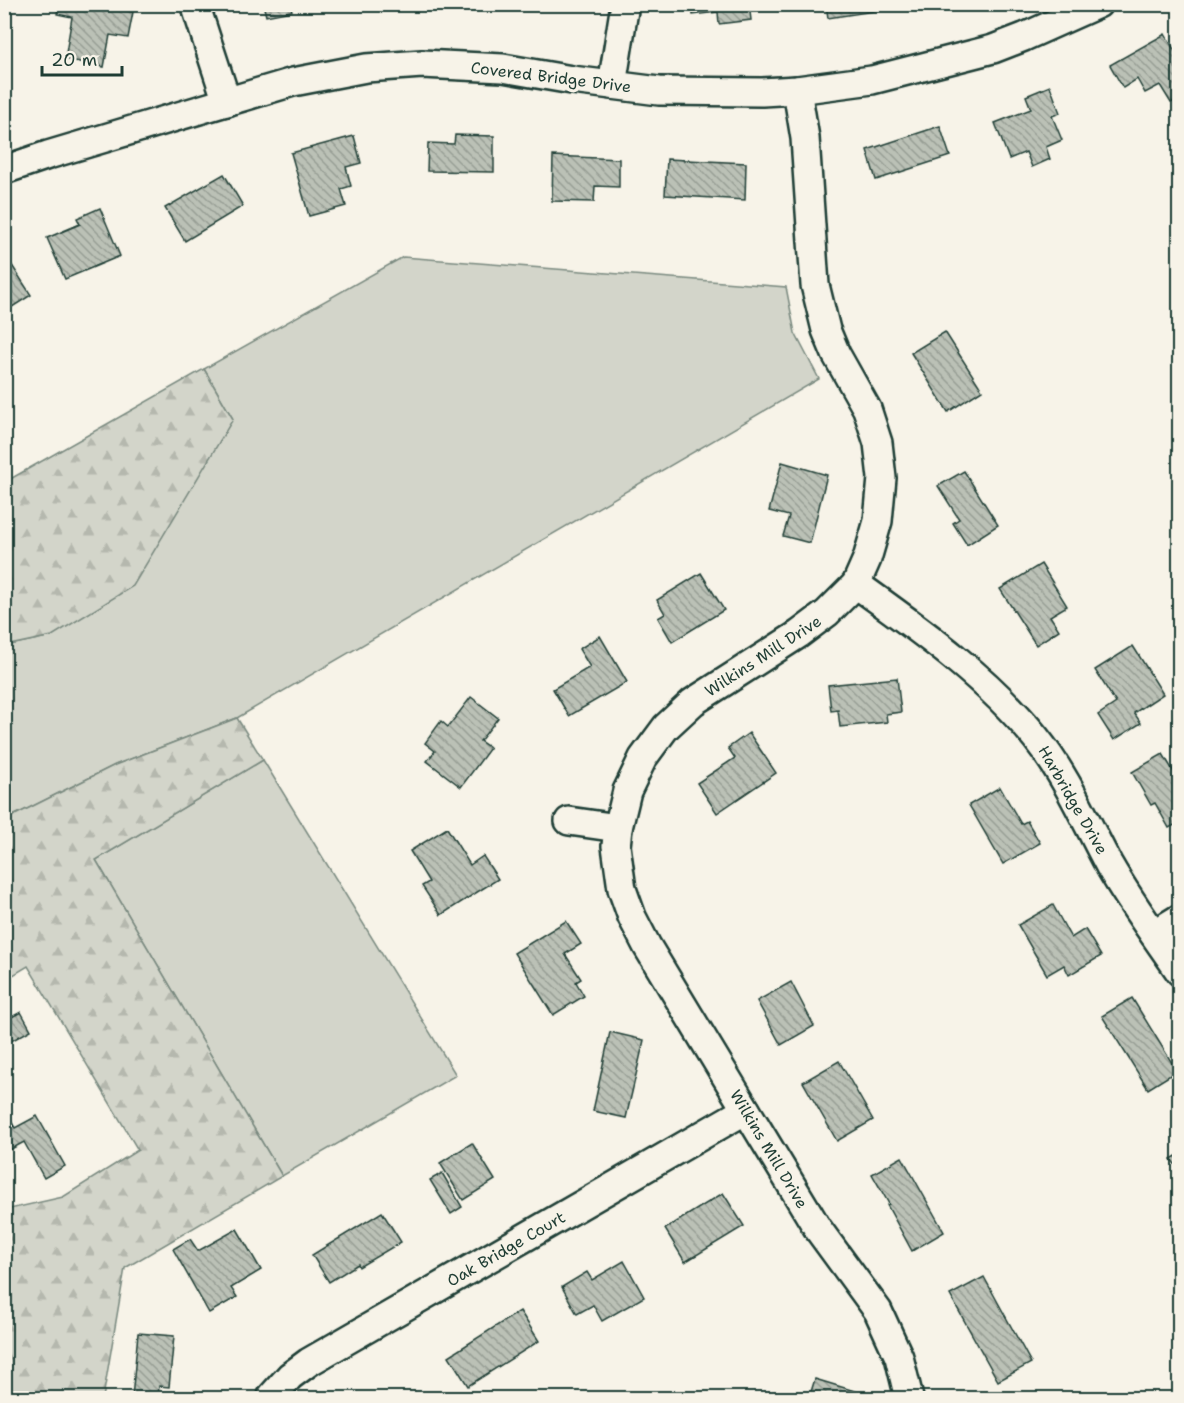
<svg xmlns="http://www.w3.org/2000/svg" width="1184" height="1403" font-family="'Shantell Sans',sans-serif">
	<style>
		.green { fill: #d3d5ca; stroke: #79897f; stroke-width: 1.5 }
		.forest { fill: url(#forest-firs); stroke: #79897f; stroke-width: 1.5 }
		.building { fill: url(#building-back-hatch); stroke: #1f3d34; stroke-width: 1.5 }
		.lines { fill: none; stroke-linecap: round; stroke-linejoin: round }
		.minor-casing { stroke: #1f3d34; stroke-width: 32 }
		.minor { stroke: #f7f3e8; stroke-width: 27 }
		.labels { text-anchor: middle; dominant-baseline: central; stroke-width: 6; stroke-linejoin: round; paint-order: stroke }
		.street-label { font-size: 16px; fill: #1f3d34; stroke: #f7f3e8 }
	</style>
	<defs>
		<pattern id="forest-firs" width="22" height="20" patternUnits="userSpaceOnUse" patternTransform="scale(1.5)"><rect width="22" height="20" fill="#d3d5ca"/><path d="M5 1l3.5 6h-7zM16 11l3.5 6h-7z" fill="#b5b8ae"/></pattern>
		<pattern id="building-back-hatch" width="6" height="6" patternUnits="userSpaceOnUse" patternTransform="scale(1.5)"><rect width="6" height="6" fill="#bbc1b6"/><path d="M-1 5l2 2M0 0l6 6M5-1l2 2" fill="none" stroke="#979e95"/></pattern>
	</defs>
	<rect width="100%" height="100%" fill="#f7f3e8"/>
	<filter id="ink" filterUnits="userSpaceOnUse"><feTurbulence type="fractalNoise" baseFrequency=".0167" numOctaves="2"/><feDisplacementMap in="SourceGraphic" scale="12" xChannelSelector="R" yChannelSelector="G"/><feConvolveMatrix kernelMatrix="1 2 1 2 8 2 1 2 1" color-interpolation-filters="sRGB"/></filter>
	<g filter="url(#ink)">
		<g class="green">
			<polygon points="403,257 786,287 795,333 819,379 237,718 115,765 9,818 5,810 5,646 52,636 233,419 204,369"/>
			<polygon points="263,760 456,1075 282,1176 96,860"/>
		</g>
		<g class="forest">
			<polygon points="204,369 233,419 133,586 52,636 5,646 5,482"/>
			<polygon points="237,718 263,760 96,860 282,1176 125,1268 103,1398 5,1398 5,1210 63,1197 138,1150 28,966 5,980 5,820 115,765"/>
		</g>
		<g class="building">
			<polygon points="59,4 93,4 133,12 128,38 110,35 104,67 65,59 72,17 57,14"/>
			<polygon points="263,4 290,4 292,11 266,16"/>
			<polygon points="692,4 749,4 751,20 719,24 718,12 693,15"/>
			<polygon points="826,4 894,4 895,8 828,18"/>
			<polygon points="1165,34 1180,60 1180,98 1171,103 1160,85 1145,93 1137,79 1123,88 1110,65"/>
			<polygon points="1050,86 1060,113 1052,116 1062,140 1046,147 1050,159 1032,167 1026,152 1009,159 995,123 1031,109 1026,96"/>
			<polygon points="940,126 950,156 876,180 867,150"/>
			<polygon points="455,135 494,136 494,172 427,171 428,143 454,144"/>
			<polygon points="354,136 361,163 346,167 351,186 341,189 346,206 309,216 291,153"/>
			<polygon points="553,156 619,159 619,187 595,186 594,202 552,201"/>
			<polygon points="667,159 746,163 745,200 665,195"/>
			<polygon points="224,174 243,206 185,241 165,208"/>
			<polygon points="100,208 120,256 65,279 47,238 80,224 77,218"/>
			<polygon points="4,253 31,295 9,309 4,302"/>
			<polygon points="945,332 982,390 948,412 911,353"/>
			<polygon points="782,462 827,475 810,543 783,536 789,516 769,511"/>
			<polygon points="964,471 998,525 967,545 953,523 959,519 938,486"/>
			<polygon points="1041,564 1067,606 1050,616 1059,630 1036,645 1000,589"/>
			<polygon points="701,573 724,610 672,642 658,618 665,614 657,600"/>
			<polygon points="600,636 627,682 569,716 553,689 590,667 579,649"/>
			<polygon points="1133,646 1163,694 1134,713 1141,723 1114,740 1098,715 1116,703 1095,670"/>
			<polygon points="897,678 901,712 886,714 887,722 840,727 838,710 831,711 828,685"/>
			<polygon points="471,697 498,718 480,741 490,748 461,787 427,761 435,751 425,743 441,721 448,727"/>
			<polygon points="749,733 776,773 717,813 697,783 735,758 728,748"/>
			<polygon points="1163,754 1180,782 1180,822 1169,828 1155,803 1151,805 1132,772"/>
			<polygon points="1000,787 1021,824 1027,821 1040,843 1003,864 969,805"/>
			<polygon points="447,828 470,865 483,856 498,879 441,915 422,886 429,882 410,851"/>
			<polygon points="1053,905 1071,938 1085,929 1101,956 1069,975 1064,965 1047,975 1018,925"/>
			<polygon points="566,921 581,944 565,954 581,979 576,982 584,996 553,1015 514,953"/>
			<polygon points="791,982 814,1026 781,1045 757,1001"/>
			<polygon points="1132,998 1177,1071 1148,1089 1102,1016"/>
			<polygon points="21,1012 31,1030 4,1045 4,1021"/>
			<polygon points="610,1032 644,1040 626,1118 593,1111"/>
			<polygon points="839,1061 873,1120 837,1141 803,1082"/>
			<polygon points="4,1109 15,1128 37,1116 65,1166 44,1178 24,1142 4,1153"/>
			<polygon points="472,1143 495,1180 463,1200 440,1163"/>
			<polygon points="1180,1154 1180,1171 1171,1159"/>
			<polygon points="902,1157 944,1232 912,1251 887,1205 889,1204 872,1174"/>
			<polygon points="442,1173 462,1207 451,1214 430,1180"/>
			<polygon points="723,1193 744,1226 685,1262 665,1229"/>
			<polygon points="382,1212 401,1242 359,1267 358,1264 329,1282 312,1255"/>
			<polygon points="237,1229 261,1270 231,1288 237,1297 209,1313 173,1249 190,1239 198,1251"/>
			<polygon points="624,1261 644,1297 602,1321 593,1305 577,1314 562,1287 587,1272 592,1280"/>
			<polygon points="984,1277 1031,1363 998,1381 950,1295"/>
			<polygon points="520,1311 539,1341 468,1386 449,1356"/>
			<polygon points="138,1333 174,1336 169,1387 159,1386 158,1398 132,1398"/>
			<polygon points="815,1379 858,1392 856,1398 809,1398"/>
		</g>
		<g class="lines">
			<g class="minor-casing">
				<g id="minor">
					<polyline points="195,4 227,102"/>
					<polyline points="612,85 625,4"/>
					<polyline points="797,90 805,138 815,285 826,330 836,354 867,409 878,443 882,478 878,521 867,559 856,584 827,613 799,634 693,702 666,727 643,758 627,791 618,828 616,846 622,889 632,917 647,946 818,1229 878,1311 899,1357 909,1398"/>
					<polyline points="4,170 48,155 293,82 366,68 422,64 503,68 572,80 659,91 762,92 797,90 872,80 993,49 1024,37 1098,4"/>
					<path d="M856 584C920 630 986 676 1036 738 1067 777 1086 822 1109 865 1130 902 1156 937 1180 972"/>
					<polyline points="569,821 618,828"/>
					<polyline points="1154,934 1180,918"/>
					<polyline points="272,1396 290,1376 309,1362 746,1110"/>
				</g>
			</g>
			<use href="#minor" class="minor"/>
		</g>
	</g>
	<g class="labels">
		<g class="street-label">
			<text transform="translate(551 77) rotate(7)">Covered Bridge Drive</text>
			<text transform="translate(763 656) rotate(-33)">Wilkins Mill Drive</text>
			<text transform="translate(1073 800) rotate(60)">Harbridge Drive</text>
			<text transform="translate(769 1149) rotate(59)">Wilkins Mill Drive</text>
			<text transform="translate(506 1249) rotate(-30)">Oak Bridge Court</text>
		</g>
	</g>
	<rect width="1184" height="1403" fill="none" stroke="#f7f3e8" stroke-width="24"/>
	<rect x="12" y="12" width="1160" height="1379" fill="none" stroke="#1f3d34" stroke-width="2" filter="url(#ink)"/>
	<path d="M42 66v9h80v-9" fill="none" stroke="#1f3d34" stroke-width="3"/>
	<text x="51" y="66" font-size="18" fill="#1f3d34" stroke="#f7f3e8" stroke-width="4.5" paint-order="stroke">20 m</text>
</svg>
